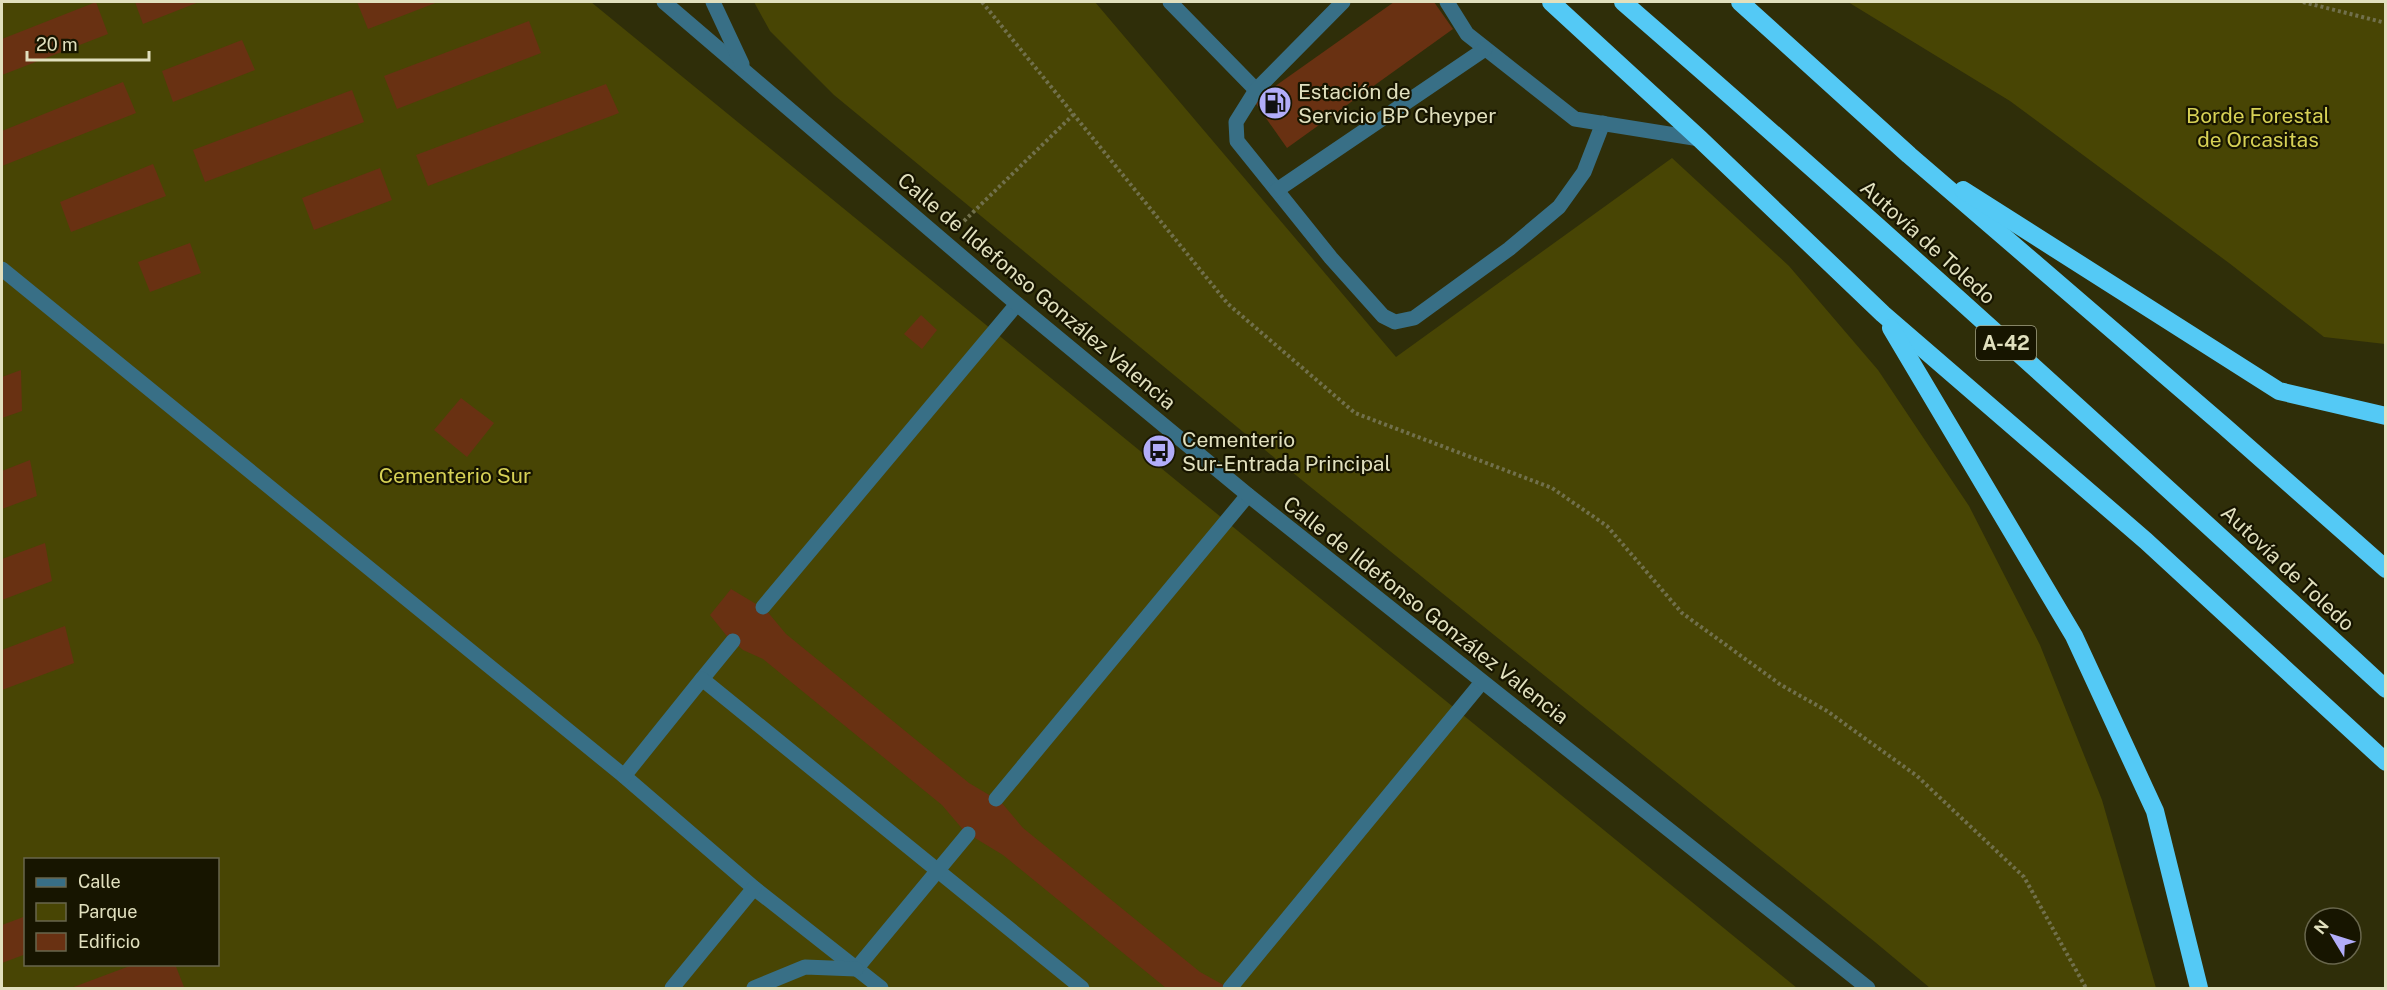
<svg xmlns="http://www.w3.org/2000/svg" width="2387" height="990" font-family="'Public Sans',sans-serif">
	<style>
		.green { fill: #484504; fill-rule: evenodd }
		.building { fill: #693112 }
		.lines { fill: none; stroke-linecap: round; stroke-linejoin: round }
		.path { stroke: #71704c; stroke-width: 4; stroke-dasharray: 3 3; stroke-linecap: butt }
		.service { stroke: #386f86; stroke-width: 15 }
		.minor { stroke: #386f86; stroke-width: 15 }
		.motorway { stroke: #54c9f5; stroke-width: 18 }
		.labels { text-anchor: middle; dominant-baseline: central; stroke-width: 4.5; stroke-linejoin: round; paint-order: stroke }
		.shield { fill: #171500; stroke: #a4a385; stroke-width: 1.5 }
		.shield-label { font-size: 20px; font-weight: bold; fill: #e1e0be }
		.poi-label { font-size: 21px; fill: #e1e0be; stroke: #171500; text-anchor: start }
		.park-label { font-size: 21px; fill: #d7d155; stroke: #171500 }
		.street-label { font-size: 21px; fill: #e1e0be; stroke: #171500 }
	</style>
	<rect width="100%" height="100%" fill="#2f2e09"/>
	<g class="green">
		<path d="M2 2H591L1797 988H2ZM26 860H218V964H26Z"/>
		<polygon points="754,2 1095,2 1396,357 1672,158 1789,266 1878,370 1969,506 2040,645 2102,800 2156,988 1930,988 1875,942 1287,468 834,95 770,31"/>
		<polygon points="1848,2 2385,2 2385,344 2324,337 2229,263 2010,101"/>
	</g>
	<g class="building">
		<polygon points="96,2 108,34 2,75 2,39"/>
		<polygon points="135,2 199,2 143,24"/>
		<polygon points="357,2 438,2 368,29"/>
		<polygon points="1394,2 1434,2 1453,29 1287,148 1254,101"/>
		<polygon points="529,21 541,53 397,109 384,76"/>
		<polygon points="242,40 255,70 173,102 162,71"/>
		<polygon points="123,82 136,113 2,166 2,131"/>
		<polygon points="606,84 619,113 428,186 416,155"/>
		<polygon points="352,90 364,122 205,182 193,150"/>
		<polygon points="153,164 166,196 71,232 60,202"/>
		<polygon points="380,168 392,200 314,230 302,198"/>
		<polygon points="190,243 201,273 150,292 138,262"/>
		<polygon points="921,315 937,330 922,349 904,334"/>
		<polygon points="21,370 22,411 2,418 2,377"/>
		<polygon points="461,398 494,423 467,457 434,430"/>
		<polygon points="30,460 37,496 2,509 2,471"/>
		<polygon points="45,543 52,581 2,600 2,559"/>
		<polygon points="731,589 766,610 786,634 969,783 1001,802 1023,828 1200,972 1229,988 1166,988 1003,855 965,832 942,805 763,659 743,650 726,635 710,615"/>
		<polygon points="65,626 74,663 2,690 2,650"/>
		<polygon points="26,916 26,954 2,963 2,925"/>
		<polygon points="135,964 175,964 184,987 71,988"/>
	</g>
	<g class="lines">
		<g class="path">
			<polyline points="982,2 1228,304 1355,413 1552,488 1607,526 1682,613 1781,685 1827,711 1917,776 2024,877 2086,988"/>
			<polyline points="2303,2 2386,23"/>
			<polyline points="964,221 1074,114"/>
		</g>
		<g class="service">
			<polyline points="1170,2 1256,90"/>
			<polyline points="1343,2 1256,90 1236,122 1237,141 1331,258 1383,316 1395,322 1414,318 1509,249 1559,207 1584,172 1603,123"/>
			<polyline points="1447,2 1467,34 1575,119 1700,139"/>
			<polyline points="1277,190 1485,49"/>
			<polyline points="2,269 624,776 754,888 881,988"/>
			<polyline points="763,607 1017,304"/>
			<polyline points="702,679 733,641"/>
			<polyline points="624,776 702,679 1082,988"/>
			<polyline points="996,799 1248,495"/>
			<polyline points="856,969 968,834"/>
			<polyline points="672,988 754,888"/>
			<polyline points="754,988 805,967 856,969"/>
			<polyline points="1230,988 1482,682"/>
		</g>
		<g class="minor">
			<polyline points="664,2 1017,304 1248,495 1868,988"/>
			<polyline points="713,2 742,64"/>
		</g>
		<g class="motorway">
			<polyline points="1551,2 1700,139 1883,314 2146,541 2386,762"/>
			<path d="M1623 2C1881 226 2134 457 2386 689"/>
			<polyline points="1740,2 1909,155 2224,426 2386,569"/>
			<polyline points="1963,190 2279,391 2386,416"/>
			<polyline points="1891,328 2074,636 2155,811 2199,988"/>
		</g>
	</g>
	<defs>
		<g id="fuel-disc" transform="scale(1.725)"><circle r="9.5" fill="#b2adf9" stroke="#171500"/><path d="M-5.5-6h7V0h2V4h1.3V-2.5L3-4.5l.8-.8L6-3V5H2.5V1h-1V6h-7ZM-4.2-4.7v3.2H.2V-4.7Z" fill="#111"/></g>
		<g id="bus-disc" transform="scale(1.725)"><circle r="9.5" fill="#b2adf9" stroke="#171500"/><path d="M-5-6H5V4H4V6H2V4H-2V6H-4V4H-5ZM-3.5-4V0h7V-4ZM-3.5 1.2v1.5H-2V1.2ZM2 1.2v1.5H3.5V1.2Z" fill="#111"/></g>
	</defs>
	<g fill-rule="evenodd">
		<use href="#fuel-disc" x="1275" y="103"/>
		<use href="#bus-disc" x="1159" y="451"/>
	</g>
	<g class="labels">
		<rect class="shield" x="1976" y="326" width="60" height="34" rx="4.5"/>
		<g class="shield-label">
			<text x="2006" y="343">A-42</text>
		</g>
		<g class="poi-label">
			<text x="1298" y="91">Estación de<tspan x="1298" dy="24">Servicio BP Cheyper</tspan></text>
			<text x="1182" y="439">Cementerio<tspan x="1182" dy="24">Sur-Entrada Principal</tspan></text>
		</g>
		<g class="park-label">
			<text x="2258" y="115">Borde Forestal<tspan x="2258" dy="24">de Orcasitas</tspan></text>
			<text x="455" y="475">Cementerio Sur</text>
		</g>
		<g class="street-label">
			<text transform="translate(1928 242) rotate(42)">Autovía de Toledo</text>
			<text transform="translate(1037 291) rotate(40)">Calle de Ildefonso González Valencia</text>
			<text transform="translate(2288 568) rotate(43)">Autovía de Toledo</text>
			<text transform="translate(1426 610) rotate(38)">Calle de Ildefonso González Valencia</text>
		</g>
	</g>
	<rect width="2387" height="990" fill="none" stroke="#e1e0be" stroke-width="6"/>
	<rect x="24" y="858" width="195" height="108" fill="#171500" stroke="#68664c" stroke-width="1.5"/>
	<rect x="36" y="878" width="30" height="9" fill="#386f86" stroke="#68664c" stroke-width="1.5"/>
	<text x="78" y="888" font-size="18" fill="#e1e0be">Calle</text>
	<rect x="36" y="903" width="30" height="18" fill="#484504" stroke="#68664c" stroke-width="1.5"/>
	<text x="78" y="918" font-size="18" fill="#e1e0be">Parque</text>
	<rect x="36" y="933" width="30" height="18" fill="#693112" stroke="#68664c" stroke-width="1.5"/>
	<text x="78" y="948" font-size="18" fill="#e1e0be">Edificio</text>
	<g transform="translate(2333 936) rotate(308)"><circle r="28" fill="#171500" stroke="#68664c" stroke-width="1.5"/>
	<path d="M0-4.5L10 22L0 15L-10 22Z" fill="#b2adf9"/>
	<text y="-9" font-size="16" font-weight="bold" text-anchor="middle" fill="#e1e0be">N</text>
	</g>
	<path d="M27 51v9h122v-9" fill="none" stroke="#e1e0be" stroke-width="3"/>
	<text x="36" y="51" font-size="18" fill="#e1e0be" stroke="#171500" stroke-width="4.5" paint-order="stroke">20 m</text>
</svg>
